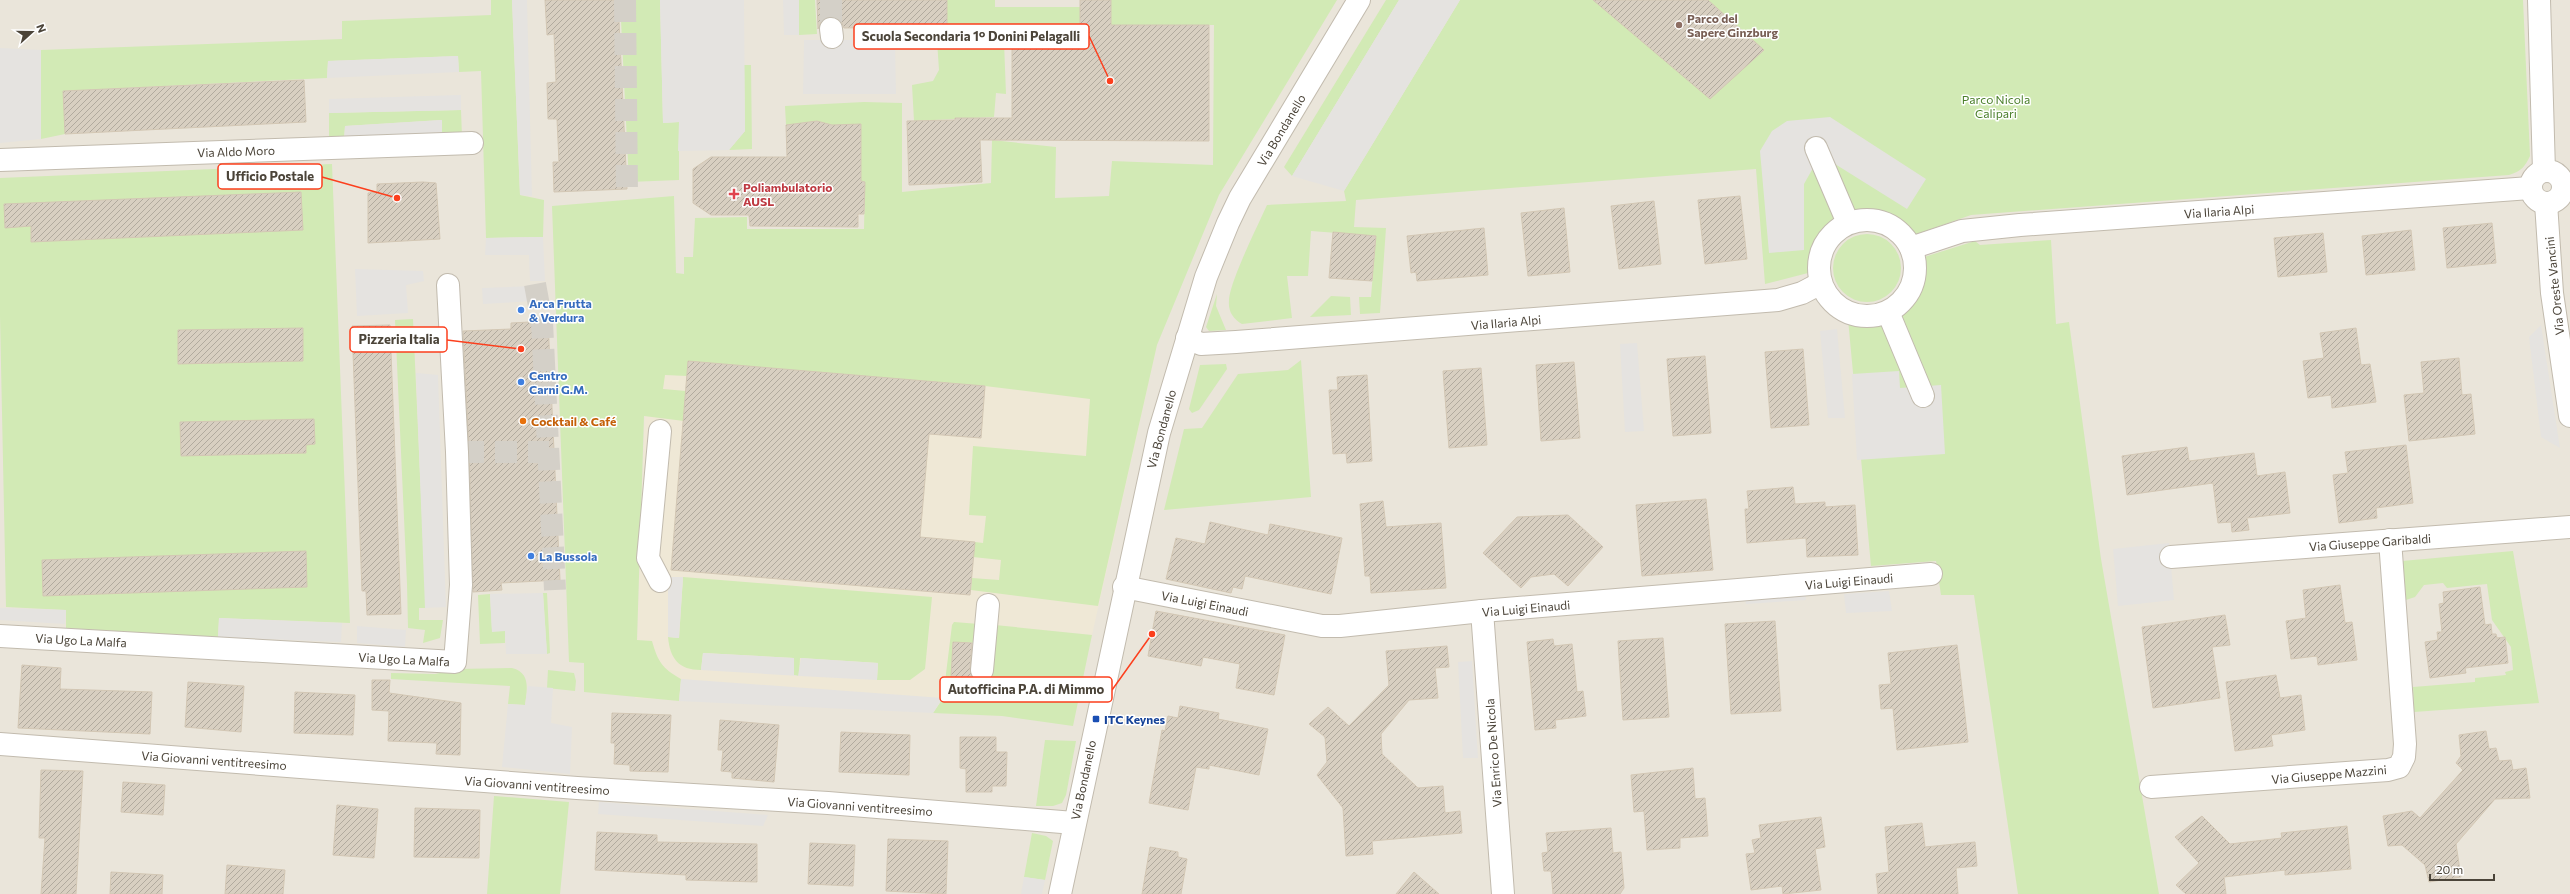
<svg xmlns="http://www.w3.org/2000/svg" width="2570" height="894" font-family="Commissioner,sans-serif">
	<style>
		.residential { fill: #eae5da }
		.education { fill: #efe8d6 }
		.green { fill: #d2eab5 }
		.parking { fill: #e5e3e0 }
		.building { fill: url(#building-hatch); stroke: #d3c7b4 }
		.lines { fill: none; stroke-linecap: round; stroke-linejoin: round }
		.minor-tunnel { stroke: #d4d0c8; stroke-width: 22; stroke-dasharray: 22 11; stroke-linecap: butt }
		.minor-casing { stroke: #c2bbae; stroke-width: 24 }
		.minor { stroke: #fff; stroke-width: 22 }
		.education-dot { fill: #8d6e63; stroke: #fff; stroke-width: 1.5 }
		.health-dot { fill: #e0444e; stroke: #fff; stroke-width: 1.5 }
		.shop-dot { fill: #3f7fe0; stroke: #fff; stroke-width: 1.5 }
		.food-dot { fill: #e8710a; stroke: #fff; stroke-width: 1.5 }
		.transit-dot { fill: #1a4fb4; stroke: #fff; stroke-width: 1.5 }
		.labels { text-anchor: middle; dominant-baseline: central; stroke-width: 3; stroke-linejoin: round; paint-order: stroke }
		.education-label { font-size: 12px; font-weight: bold; fill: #785e54; stroke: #fff; text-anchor: start }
		.park-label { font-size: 12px; fill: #4a7f2a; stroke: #fff }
		.street-label { font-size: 12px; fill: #4b4439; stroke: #fff }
		.health-label { font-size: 12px; font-weight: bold; fill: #be3a42; stroke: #fff; text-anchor: start }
		.shop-label { font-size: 12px; font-weight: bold; fill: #366cbe; stroke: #fff; text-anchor: start }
		.food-label { font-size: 12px; font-weight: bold; fill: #c56008; stroke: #fff; text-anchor: start }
		.transit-label { font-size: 12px; font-weight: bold; fill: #164399; stroke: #fff; text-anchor: start }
		.leader { fill: none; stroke: #fc3f1d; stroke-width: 1.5 }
		.callout-dot { fill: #fc3f1d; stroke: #fff; stroke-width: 1.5 }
		.callout { fill: #fff; stroke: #fc3f1d; stroke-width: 1.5 }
		.callout-label { font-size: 13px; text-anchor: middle; font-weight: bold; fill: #4b4439 }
	</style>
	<defs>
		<pattern id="building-hatch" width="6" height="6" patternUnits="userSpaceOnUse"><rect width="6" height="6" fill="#d8cfc1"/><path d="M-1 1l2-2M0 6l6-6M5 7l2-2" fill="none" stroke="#b1aa9e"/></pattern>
	</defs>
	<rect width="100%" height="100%" fill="#f6f3ec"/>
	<rect class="residential" x="0" y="0" width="2570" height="894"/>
	<polygon class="education" points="648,319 1157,345 1092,635 1012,628 1002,716 635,698"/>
	<g class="green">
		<polygon points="491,0 512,0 520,195 544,200 543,237 486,238 481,71 459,72 458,56 328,61 327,78 64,91 65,134 41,139 41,50 342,39 342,21 491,15"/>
		<polygon points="620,0 660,0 663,123 679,122 679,180 629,182"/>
		<polygon points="799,0 815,0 817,34 799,35"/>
		<polygon points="947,0 995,0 995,7 1080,7 1080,44 1004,42 1006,94 996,93 994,117 914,121 912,85 933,81 939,70 936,26 947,26"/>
		<path d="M1111 0H1337L1219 195 1157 345 1098 606 971 590 972 578 999 580 1001 560 973 557 975 542 983 543 986 516 969 515 973 446 1086 456 1090 399 985 386 688 361 687 376 665 375 663 389 686 391 684 421 644 416 637 640 652 641C658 662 662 668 681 679L679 701 584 692V663L569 662 552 206 674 196 676 273 684 274V257H693L695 218 747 217V229H864L865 182 861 181V125H832L817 121 786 125 785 106 864 102 902 103V192L991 183 992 140 1056 147 1055 198 1109 196 1112 161 1213 165 1214 25H1111Z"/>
		<polygon points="1386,0 1399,0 1292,176 1284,167"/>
		<path d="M1460 0H2523L2530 156C2525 167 2521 171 2509 175L1971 215 1914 235C1908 230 1903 222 1896 218 1871 201 1825 219 1814 245 1811 253 1810 264 1808 273L1765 284 1756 169 1356 200 1354 227 1386 228 1380 313 1360 314 1359 297H1371L1376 236 1311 231 1308 276H1287L1292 318 1242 324C1233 319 1228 311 1229 301 1229 283 1258 225 1267 205L1346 201 1344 191Z"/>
		<polygon points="744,65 751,65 752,149 729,150 745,131"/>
		<polygon points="461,110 462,137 442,137 441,120 345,126 344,140 329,139 329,113"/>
		<polygon points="332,164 350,623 219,618 218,637 66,628 66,610 6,607 0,316 0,178"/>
		<circle cx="1867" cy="268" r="34"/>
		<path d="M2051 240 2056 324 2069 322 2101 559 2159 894H2018L1974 595H1941L1936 561 1871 566 1848 319C1889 332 1931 302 1921 258L1975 241 1980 245Z"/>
		<polygon points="1217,294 1216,306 1226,330 1209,331 1206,327"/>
		<polygon points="1331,296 1350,297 1351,315 1310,317"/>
		<polygon points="413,319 425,584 425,608 419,608 419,620 443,620 440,638 423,643 425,630 408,628 407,584 395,320"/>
		<polygon points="1301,360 1311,497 1164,510 1184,429 1202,428 1238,374 1288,370"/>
		<polygon points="1226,364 1227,369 1199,410 1192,413 1189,409 1200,365"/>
		<polygon points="2513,551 2539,703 2414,712 2413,687 2475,682 2475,678 2506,675 2505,672 2513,670 2511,647 2492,620 2487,584 2447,588 2443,583 2424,585 2415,597 2406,600 2402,561"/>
		<path d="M683 577 932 597 925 669 910 680H877L878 663 800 658 799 676 794 675V658L703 653 701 670C679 670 670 659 668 637L679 638Z"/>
		<polygon points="543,593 547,593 550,653 547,654"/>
		<polygon points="490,594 492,631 505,631 505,643 480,644 478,595"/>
		<polygon points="954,622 979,624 977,643 953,642 950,694 973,696 975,675 995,625 1092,635 1073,726 1002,716 933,713 943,698 952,625"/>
		<path d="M512 668C531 673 527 689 525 705L508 704 510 686 391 679V673L435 674 457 669Z"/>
		<polygon points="548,670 574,673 576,681 575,691 547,688"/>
		<polygon points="1045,740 1076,741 1066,795 1062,803 1053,806 1036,806"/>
		<polygon points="494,796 569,802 560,894 487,894"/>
		<polygon points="1032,833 1046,836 1053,841 1045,880 1024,877"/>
	</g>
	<g class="parking">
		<polygon points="512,0 527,0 532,196 520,195"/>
		<polygon points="660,0 744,0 745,131 729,150 678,151 679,122 663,123"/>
		<polygon points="783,0 799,0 799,35 784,35"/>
		<polygon points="1399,0 1460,0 1344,191 1292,176"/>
		<polygon points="804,40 895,40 896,94 803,94"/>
		<polygon points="0,48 41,50 41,139 0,143"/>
		<polygon points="458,56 459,72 327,78 328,61"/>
		<polygon points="461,95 461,110 329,113 329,99"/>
		<polygon points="1830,117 1926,179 1907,209 1835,164 1813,168 1804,184 1804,250 1769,253 1760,151 1772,131 1787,121"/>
		<polygon points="442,120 442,137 344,140 345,126"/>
		<polygon points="543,237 545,281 530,281 529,255 485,255 486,238"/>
		<polygon points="355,269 423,271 424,281 406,285 408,313 357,316"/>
		<polygon points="533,286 534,301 483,304 482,288"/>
		<polygon points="2541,325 2560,448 2541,437 2529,337"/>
		<polygon points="1837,329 1845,418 1828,418 1820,331"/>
		<polygon points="1637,343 1644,431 1625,432 1620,344"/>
		<polygon points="1899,371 1900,388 1941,385 1945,454 1857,460 1852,374"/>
		<polygon points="416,373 438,375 446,607 425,608"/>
		<polygon points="2169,543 2174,600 2118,606 2113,549"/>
		<polygon points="668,577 683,577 679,638 668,637"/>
		<polygon points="1805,589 1806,600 1746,604 1743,594"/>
		<polygon points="1889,591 1892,611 1846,613 1844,594"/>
		<polygon points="543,593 547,654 506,654 505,631 492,632 490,594"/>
		<polygon points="0,608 66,610 65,624 0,620"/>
		<polygon points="219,618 342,623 341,642 218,637"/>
		<polygon points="357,626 406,630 405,647 357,643"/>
		<polygon points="703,653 794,658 794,675 798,676 801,658 878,663 877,680 799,676 701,670"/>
		<polygon points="1472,661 1478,758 1463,758 1458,662"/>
		<polygon points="681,679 943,698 933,713 679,701"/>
		<polygon points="528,686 553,688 551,723 572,727 570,774 502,767 508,704 525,705"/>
		<polygon points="599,802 768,815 763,826 598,814"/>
		<polygon points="1024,877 1045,880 1042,894 1021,894"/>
	</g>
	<g class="building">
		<polygon points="545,0 618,0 627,189 554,192 553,162 559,162 557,119 548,119 547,83 556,82 554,34 547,35"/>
		<polygon points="817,0 947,0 947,26 844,28 841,21 830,17 823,19 818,29"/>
		<polygon points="1080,0 1111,0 1111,25 1209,25 1209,141 980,140 982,182 909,185 907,121 955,120 955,118 1012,118 1012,44 1080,44"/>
		<polygon points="1593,0 1708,0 1764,50 1710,99"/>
		<polygon points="304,80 306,122 65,134 63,91"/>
		<polygon points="817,121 832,125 861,124 861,181 865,182 864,214 858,214 858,227 750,226 749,215 711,215 693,203 693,169 711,157 787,157 786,125"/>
		<polygon points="423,182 436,183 440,239 368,243 368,193 377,192 377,184"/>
		<polygon points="301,192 303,230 31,242 31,226 5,228 4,204"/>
		<polygon points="1740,196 1747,259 1705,264 1698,200"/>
		<polygon points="1654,201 1661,264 1619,269 1611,206"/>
		<polygon points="1564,208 1570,272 1528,276 1521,213"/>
		<polygon points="2492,223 2496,263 2447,268 2443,228"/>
		<polygon points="1484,228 1488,275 1417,281 1416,272 1411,273 1407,236"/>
		<polygon points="2411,230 2415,270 2366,275 2362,236"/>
		<polygon points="1333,232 1376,236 1372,281 1329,278"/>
		<polygon points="2323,233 2327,272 2278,277 2274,238"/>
		<polygon points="548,321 560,580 501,583 502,590 473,592 469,451 463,331 511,329 511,323"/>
		<polygon points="390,325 401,614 367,615 366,591 362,591 352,326"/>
		<polygon points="303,328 303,361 178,364 178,330"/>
		<polygon points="2356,328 2361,365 2370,364 2376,402 2332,408 2331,395 2308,398 2303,361 2324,358 2320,333"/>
		<polygon points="1803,349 1809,425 1771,428 1765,352"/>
		<polygon points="1705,356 1711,433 1673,436 1667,359"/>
		<polygon points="2459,358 2462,395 2471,394 2475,434 2409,441 2404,395 2424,393 2421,362"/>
		<polygon points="688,361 985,386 981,438 929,434 920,537 975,542 970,595 671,570"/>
		<polygon points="1574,362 1580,438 1541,441 1536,365"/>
		<polygon points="1481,368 1487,445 1449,448 1443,371"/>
		<polygon points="1367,375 1372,461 1347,463 1346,453 1333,454 1329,390 1338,390 1337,377"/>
		<polygon points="314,419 315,444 306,445 306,453 181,456 180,422"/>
		<polygon points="2406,445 2413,503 2376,508 2377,518 2339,523 2333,475 2348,473 2345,452"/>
		<polygon points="2187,447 2189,461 2254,453 2257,476 2285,472 2290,513 2247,518 2249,530 2232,532 2231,522 2218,523 2213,483 2127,495 2122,456"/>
		<polygon points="1793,487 1795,504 1825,502 1825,507 1855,505 1858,555 1807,557 1806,538 1747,543 1745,509 1749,509 1747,491"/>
		<polygon points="1706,499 1713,570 1642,576 1636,505"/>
		<polygon points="1383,501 1386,527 1441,523 1446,588 1371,593 1370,576 1365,576 1360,504"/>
		<polygon points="1568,515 1603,547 1568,586 1554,574 1531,577 1521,588 1483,553 1517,517"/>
		<polygon points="1210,522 1268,535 1270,524 1342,538 1331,594 1245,576 1242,589 1233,587 1231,593 1166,579 1176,538 1205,544"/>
		<polygon points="306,551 307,587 43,596 42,560"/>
		<polygon points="2340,585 2345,623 2352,622 2357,660 2318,665 2317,656 2291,659 2286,621 2306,618 2303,590"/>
		<polygon points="2480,587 2485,625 2491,624 2492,634 2496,634 2497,638 2505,637 2508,663 2465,668 2466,673 2430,678 2425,642 2438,640 2437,632 2442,632 2439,604 2444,603 2443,592"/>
		<polygon points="1156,611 1285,635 1274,695 1236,688 1240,664 1203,657 1201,666 1148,656"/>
		<polygon points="2225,615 2230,645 2212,647 2220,698 2153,708 2142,627"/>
		<polygon points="1775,621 1781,711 1731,714 1725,624"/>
		<polygon points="1663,638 1669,717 1623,720 1618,641"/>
		<polygon points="1553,639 1554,646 1572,644 1577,692 1583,691 1586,716 1555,720 1556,728 1535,730 1527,642"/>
		<polygon points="953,642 972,643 970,669 974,680 973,696 950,694"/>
		<polygon points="1957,645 1968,742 1897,750 1893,708 1881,709 1879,685 1891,684 1888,653"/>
		<polygon points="1447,646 1449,667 1435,668 1438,698 1409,700 1381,734 1382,754 1418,788 1443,786 1445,813 1460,811 1462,833 1372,841 1373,854 1346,856 1343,808 1317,775 1327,762 1325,737 1309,724 1328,707 1349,726 1389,685 1386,651"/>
		<polygon points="22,665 61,668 60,689 152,692 150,734 18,728"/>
		<polygon points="2276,675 2280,698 2301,695 2305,730 2271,735 2273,746 2235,751 2226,682"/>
		<polygon points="372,680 390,680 389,693 461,703 460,755 436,754 437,743 388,741 389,711 372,710"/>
		<polygon points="188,682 244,686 241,732 185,727"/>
		<polygon points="295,692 355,695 353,735 294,733"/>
		<polygon points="1180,706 1219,713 1218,719 1268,729 1259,775 1209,765 1209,769 1196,767 1188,810 1149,803 1162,730 1165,731 1168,716 1178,718"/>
		<polygon points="612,713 671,715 668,772 630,771 630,765 614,764 615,743 611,743"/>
		<polygon points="720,720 779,725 774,782 732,778 732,772 721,771 723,750 718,750"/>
		<polygon points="2486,731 2489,749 2496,748 2499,761 2511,760 2513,770 2526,768 2530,798 2495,799 2456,844 2461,877 2429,882 2425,865 2402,845 2388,846 2383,816 2412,811 2420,818 2463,770 2456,763 2461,756 2459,735"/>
		<polygon points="841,732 910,735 909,775 839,772"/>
		<polygon points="960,737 996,737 996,752 1007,752 1006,786 992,786 992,792 966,792 966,769 960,768"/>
		<polygon points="1693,768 1695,799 1705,798 1708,836 1680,838 1680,848 1647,850 1644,811 1634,812 1631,775"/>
		<polygon points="41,770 83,771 76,894 41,894 45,838 39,838"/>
		<polygon points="123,782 165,785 163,815 121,812"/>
		<polygon points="337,805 378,809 374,858 333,855"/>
		<polygon points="415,808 480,810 479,858 414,857"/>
		<polygon points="2202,816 2230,844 2282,838 2281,833 2347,826 2351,869 2285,875 2285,870 2224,877 2226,894 2186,894 2176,885 2199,863 2175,837"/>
		<polygon points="1821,817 1825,847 1815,849 1821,890 1783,894 1782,886 1751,890 1746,854 1755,853 1752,840 1761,838 1759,825"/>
		<polygon points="1922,823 1925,847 1975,842 1977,866 1956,868 1958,894 1878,894 1876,874 1889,872 1885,827"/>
		<polygon points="1611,828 1613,853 1621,852 1624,888 1620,894 1553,894 1551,871 1544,871 1542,853 1548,852 1546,833"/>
		<polygon points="597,832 657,835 657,842 757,844 757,882 686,880 686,875 595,870"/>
		<polygon points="888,839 948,841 946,894 886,891"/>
		<polygon points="810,843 855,845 853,886 808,884"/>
		<polygon points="1150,847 1178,852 1178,857 1187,859 1181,894 1142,894"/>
		<polygon points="227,865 285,870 283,894 225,894"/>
		<polygon points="111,872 163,875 162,894 110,894"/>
		<polygon points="1414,872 1439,894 1396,894"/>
	</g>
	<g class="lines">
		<g class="minor-tunnel">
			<polyline points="625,0 627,194"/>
			<polyline points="831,0 831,29"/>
			<polyline points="535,284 542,322 555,590"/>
			<polyline points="462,452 549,452"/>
		</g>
		<g class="minor-casing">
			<g id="minor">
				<polyline points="2539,0 2544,171"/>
				<polyline points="831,29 832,37"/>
				<polyline points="1816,148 1848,223"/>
				<polyline points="0,160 472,143"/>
				<circle cx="2547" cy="187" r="16"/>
				<polyline points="2546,203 2552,293 2570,416"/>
				<circle cx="1867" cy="268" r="48"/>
				<polyline points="1911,248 1962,231 2020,225 2530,188"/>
				<polyline points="1888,312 1923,396"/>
				<polyline points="1187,338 1201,344 1236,342 1778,300 1802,293 1821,283"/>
				<polyline points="660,431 648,558 660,581"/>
				<polyline points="2171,557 2570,527"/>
				<polyline points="1124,587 1322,626 1340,626 1482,611 1931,574"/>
				<polyline points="1482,611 1503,894"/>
				<polyline points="0,636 455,662 461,585 457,452 448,285"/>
				<polyline points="982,670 988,605"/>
				<polyline points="0,744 577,788 828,803 1074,823"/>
				<polyline points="2151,787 2388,770 2399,767 2404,757 2405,744 2390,540"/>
				<polyline points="1060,894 1159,433 1206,277 1228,223 1240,198 1359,0"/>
			</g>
		</g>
		<use href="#minor" class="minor"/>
	</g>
	<circle class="education-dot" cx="1679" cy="25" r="4"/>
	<path class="health-dot" d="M732 188h4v4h4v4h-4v4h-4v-4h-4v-4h4z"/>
	<g class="shop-dot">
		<circle cx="521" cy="310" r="4"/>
		<circle cx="521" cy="382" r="4"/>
		<circle cx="531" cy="556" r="4"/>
	</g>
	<circle class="food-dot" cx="523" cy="421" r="4"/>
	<rect class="transit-dot" x="1092" y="715" width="8" height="8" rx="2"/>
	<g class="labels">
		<g class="education-label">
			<text x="1687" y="18">Parco del<tspan x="1687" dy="14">Sapere Ginzburg</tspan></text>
		</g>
		<g class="park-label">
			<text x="1996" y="99">Parco Nicola<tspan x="1996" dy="14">Calipari</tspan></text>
		</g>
		<g class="street-label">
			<text transform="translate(1281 130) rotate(-59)">Via Bondanello</text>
			<text transform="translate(236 151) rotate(-2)">Via Aldo Moro</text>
			<text transform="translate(2219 211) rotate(-4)">Via Ilaria Alpi</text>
			<text transform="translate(2554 286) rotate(-96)">Via Oreste Vancini</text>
			<text transform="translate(1506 322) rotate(-5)">Via Ilaria Alpi</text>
			<text transform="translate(1161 429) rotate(-75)">Via Bondanello</text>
			<text transform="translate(2370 542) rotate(-4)">Via Giuseppe Garibaldi</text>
			<text transform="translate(1849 581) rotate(-5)">Via Luigi Einaudi</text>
			<text transform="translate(1205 603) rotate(11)">Via Luigi Einaudi</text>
			<text transform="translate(1526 608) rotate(-5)">Via Luigi Einaudi</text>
			<text transform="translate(81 640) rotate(3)">Via Ugo La Malfa</text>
			<text transform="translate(404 659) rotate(3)">Via Ugo La Malfa</text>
			<text transform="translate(1493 753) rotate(-94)">Via Enrico De Nicola</text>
			<text transform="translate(214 760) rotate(4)">Via Giovanni ventitreesimo</text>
			<text transform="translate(2329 774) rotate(-5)">Via Giuseppe Mazzini</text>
			<text transform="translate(1083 780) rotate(-78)">Via Bondanello</text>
			<text transform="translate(537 785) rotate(4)">Via Giovanni ventitreesimo</text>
			<text transform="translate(860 806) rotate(4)">Via Giovanni ventitreesimo</text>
		</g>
		<g class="health-label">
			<text x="743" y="187">Poliambulatorio<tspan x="743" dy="14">AUSL</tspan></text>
		</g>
		<g class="shop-label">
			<text x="529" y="303">Arca Frutta<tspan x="529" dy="14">&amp; Verdura</tspan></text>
			<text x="529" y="375">Centro<tspan x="529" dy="14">Carni G.M.</tspan></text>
			<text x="539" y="556">La Bussola</text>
		</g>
		<g class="food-label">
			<text x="531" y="421">Cocktail &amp; Café</text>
		</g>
		<g class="transit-label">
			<text x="1104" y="719">ITC Keynes</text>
		</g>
	</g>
	<path class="leader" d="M1110 81L1089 36M397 198L322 177M521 349L447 340M1152 634L1112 690"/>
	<g class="callout-dot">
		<circle cx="1110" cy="81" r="4"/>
		<circle cx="397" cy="198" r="4"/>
		<circle cx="521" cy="349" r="4"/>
		<circle cx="1152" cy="634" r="4"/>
	</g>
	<g class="callout">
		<rect x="854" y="24" width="235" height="25" rx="4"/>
		<rect x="218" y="164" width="104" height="25" rx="4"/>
		<rect x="350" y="327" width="97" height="25" rx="4"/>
		<rect x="940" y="677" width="172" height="25" rx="4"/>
	</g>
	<g class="callout-label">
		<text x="971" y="41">Scuola Secondaria 1° Donini Pelagalli</text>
		<text x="270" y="181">Ufficio Postale</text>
		<text x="399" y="344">Pizzeria Italia</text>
		<text x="1026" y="694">Autofficina P.A. di Mimmo</text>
	</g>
	<g transform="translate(32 32) rotate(69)" stroke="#ffffff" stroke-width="3" paint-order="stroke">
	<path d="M0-3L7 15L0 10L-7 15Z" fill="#4b4439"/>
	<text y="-6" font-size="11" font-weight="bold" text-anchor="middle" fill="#4b4439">N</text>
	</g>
	<path d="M2430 874v6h64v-6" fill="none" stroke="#4b4439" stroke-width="2"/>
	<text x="2436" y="874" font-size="12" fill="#4b4439" stroke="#ffffff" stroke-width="3" paint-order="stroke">20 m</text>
</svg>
